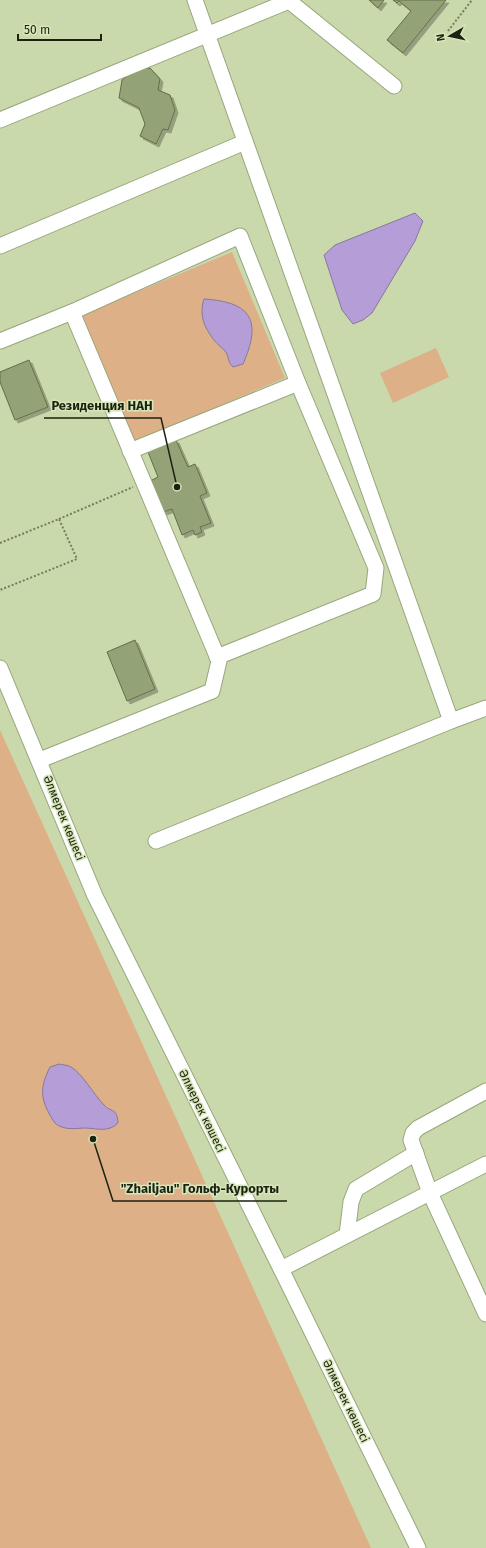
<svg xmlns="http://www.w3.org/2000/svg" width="486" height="1548" font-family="'Fira Sans',sans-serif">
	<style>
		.green { fill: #deb087 }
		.water { fill: #b59dd7; stroke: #87789c }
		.building { fill: #94a278; stroke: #616e46; filter: url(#shadow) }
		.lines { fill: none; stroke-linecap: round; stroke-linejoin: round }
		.minor-casing { stroke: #98a67c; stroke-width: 17 }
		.path { stroke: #727d5e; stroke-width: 2; stroke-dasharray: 2 2; stroke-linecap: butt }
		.minor { stroke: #fff; stroke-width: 15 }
		.labels { text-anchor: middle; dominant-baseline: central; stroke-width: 3; stroke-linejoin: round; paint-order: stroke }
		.street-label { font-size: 12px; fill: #1c2211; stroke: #d6e6b9 }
		.leader { fill: none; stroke: #1c2211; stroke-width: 1.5 }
		.callout-dot { fill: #1c2211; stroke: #d6e6b9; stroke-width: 1.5 }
		.callout-label { font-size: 13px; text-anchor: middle; font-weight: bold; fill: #1c2211; stroke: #d6e6b9; stroke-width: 3; stroke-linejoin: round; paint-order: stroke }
	</style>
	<defs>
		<filter id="shadow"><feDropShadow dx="3" dy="3" stdDeviation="0" flood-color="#0004"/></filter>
	</defs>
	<rect width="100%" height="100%" fill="#c9d9ac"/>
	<g class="green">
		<polygon points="232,252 285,378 133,442 79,316"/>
		<polygon points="436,348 449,377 393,403 380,373"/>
		<polygon points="0,730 371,1548 0,1548"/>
	</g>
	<g class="water">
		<polygon points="415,213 423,221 415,241 372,313 363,320 353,324 342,310 324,255 335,245"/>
		<path d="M204 299C252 302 262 321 243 364L233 367C226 360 230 357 225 351 221 347 217 344 214 340 204 327 199 315 204 299Z"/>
		<path d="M59 1064C63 1065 68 1065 71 1067 82 1073 94 1095 104 1105 111 1113 117 1107 118 1123 109 1132 99 1129 86 1128 78 1128 70 1130 62 1127 55 1125 54 1122 51 1117 40 1098 40 1087 50 1067Z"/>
	</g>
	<g class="building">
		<polygon points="369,0 384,0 378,8"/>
		<polygon points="393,0 446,0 403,53 387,40 411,11 399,1 397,3"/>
		<polygon points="150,68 160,79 158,90 170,95 175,110 168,130 163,129 156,144 140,136 145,124 139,108 119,98 122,80 136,69"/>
		<polygon points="29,360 48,407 15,420 0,382 0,372"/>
		<polygon points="176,440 188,467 195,464 207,493 200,496 211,523 200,527 202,532 195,535 193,530 182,535 172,509 161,513 148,482 158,477 148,452"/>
		<polygon points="135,640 155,689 127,701 107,652"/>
	</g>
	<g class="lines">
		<g class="minor-casing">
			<g id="minor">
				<polyline points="0,120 289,1 394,86"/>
				<polyline points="0,246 245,142"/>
				<polyline points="72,312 240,236 298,383 130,451"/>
				<polyline points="0,341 72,312 219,661 212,691 40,760"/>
				<polyline points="217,657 373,594 376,568 298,383"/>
				<polyline points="0,668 95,896 281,1269 418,1548"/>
				<polyline points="451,721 486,708"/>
				<polyline points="156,841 451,721 195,0"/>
				<polyline points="486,1091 418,1128 413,1133 411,1140 430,1193 486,1314"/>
				<polyline points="347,1235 351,1202 356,1189 416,1153"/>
				<polyline points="281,1269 486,1164"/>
			</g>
		</g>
		<g class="path">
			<polyline points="448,31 472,0"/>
			<polyline points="59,519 133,487"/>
			<polyline points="0,543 59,519 77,559 0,590"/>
		</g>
		<use href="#minor" class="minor"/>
	</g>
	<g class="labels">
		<g class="street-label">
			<text transform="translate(64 818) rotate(68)">Әлмерек көшесі</text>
			<text transform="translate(202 1111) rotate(64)">Әлмерек көшесі</text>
			<text transform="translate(346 1401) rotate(64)">Әлмерек көшесі</text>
		</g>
	</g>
	<path class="leader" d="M177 487L161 418H44M93 1139L113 1201H287"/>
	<g class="callout-dot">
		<circle cx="177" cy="487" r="4"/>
		<circle cx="93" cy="1139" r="4"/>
	</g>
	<g class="callout-label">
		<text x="102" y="410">Резиденция НАН</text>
		<text x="200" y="1193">"Zhailjau" Гольф-Курорты</text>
	</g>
	<g transform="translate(450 36) rotate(261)" stroke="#d6e6b9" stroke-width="3" paint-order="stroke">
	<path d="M0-3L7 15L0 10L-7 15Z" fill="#1c2211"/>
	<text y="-6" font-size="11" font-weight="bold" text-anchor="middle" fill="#1c2211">N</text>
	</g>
	<path d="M18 34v6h83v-6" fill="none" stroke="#1c2211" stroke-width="2"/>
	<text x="24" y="34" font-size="12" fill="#1c2211" stroke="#d6e6b9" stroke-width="3" paint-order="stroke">50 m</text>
</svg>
